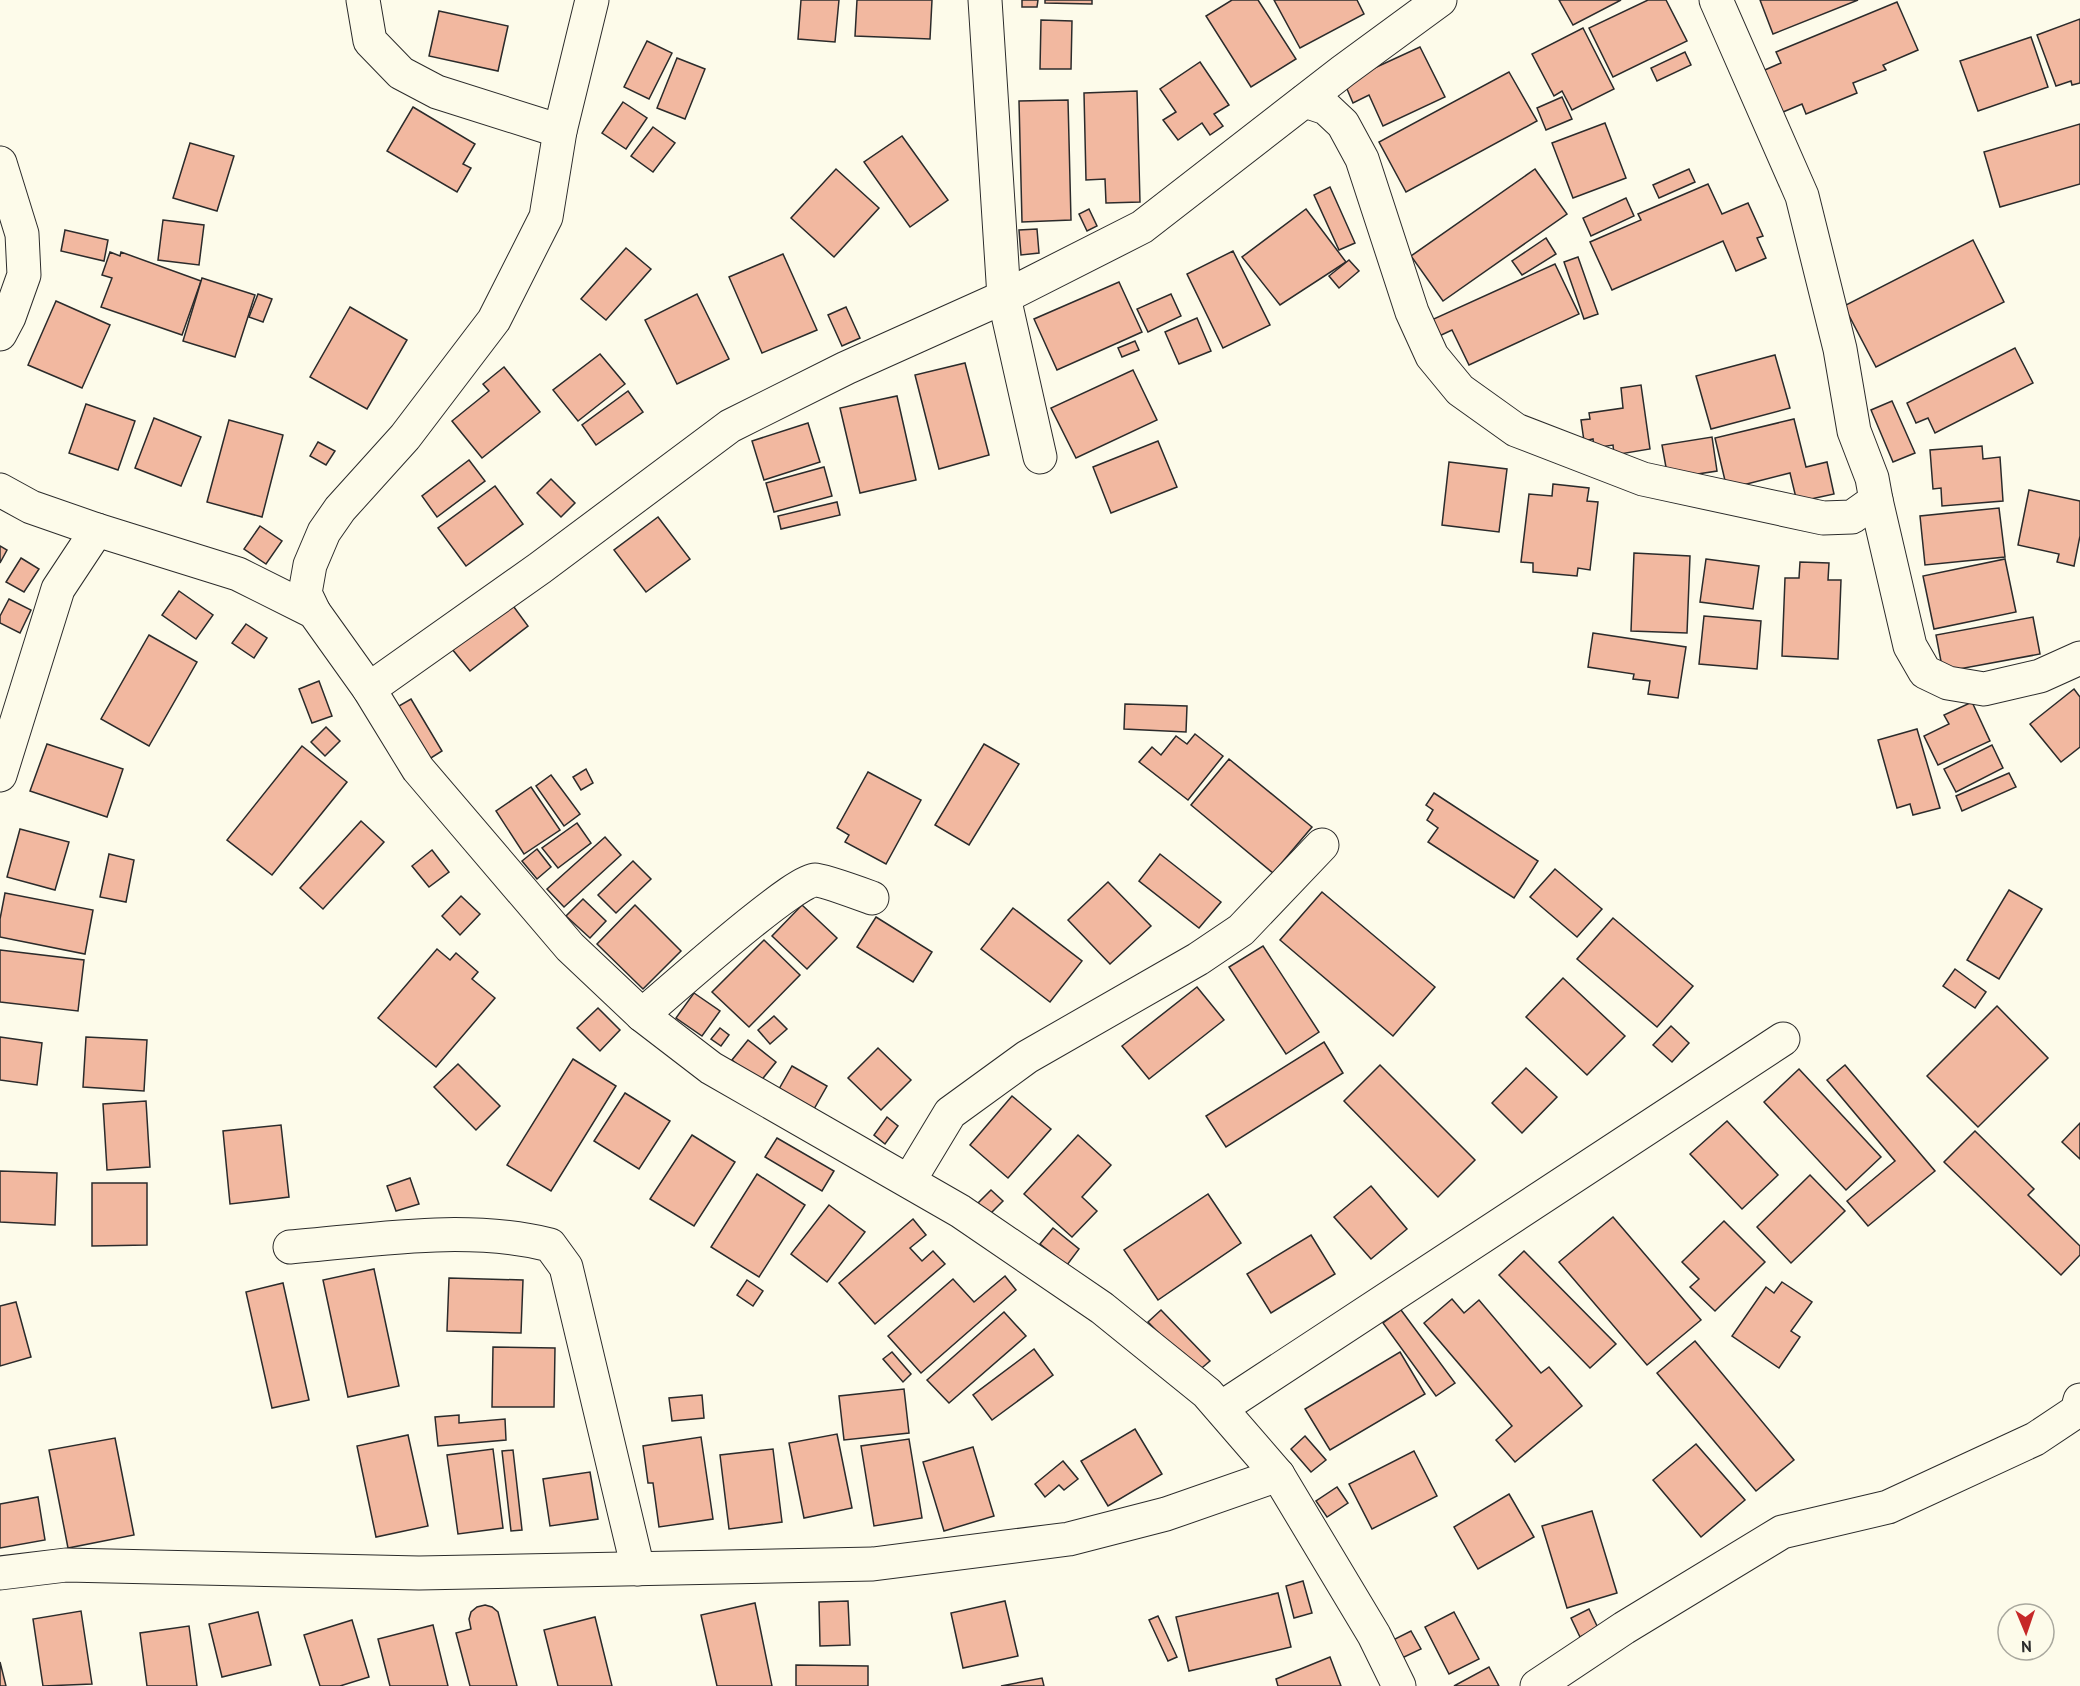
<svg xmlns="http://www.w3.org/2000/svg" width="2080" height="1686" font-family="'PT Sans',sans-serif">
	<style>
		.building { fill: #f2b8a0; stroke: #2b2b2b; stroke-width: 1.5 }
		.lines { fill: none; stroke-linecap: round; stroke-linejoin: round }
		.minor-casing { stroke: #2b2b2b; stroke-width: 35 }
		.minor { stroke: #fdfbea; stroke-width: 33 }
	</style>
	<rect width="100%" height="100%" fill="#fdfbea"/>
	<g class="building">
		<polygon points="801,0 839,0 835,42 798,39"/>
		<polygon points="857,0 932,0 930,39 855,36"/>
		<polygon points="1022,0 1038,0 1037,7 1022,7"/>
		<polygon points="1045,0 1092,0 1092,4 1045,3"/>
		<polygon points="1232,0 1258,0 1296,59 1251,87 1206,16"/>
		<polygon points="1274,0 1357,0 1364,14 1300,48"/>
		<polygon points="1559,0 1621,0 1573,25"/>
		<polygon points="1648,0 1666,0 1687,41 1613,77 1589,28"/>
		<polygon points="1760,0 1858,0 1773,34"/>
		<polygon points="1897,2 1918,50 1883,65 1886,70 1853,83 1857,93 1806,114 1802,104 1776,115 1758,73 1781,63 1776,52"/>
		<polygon points="439,11 508,26 498,71 429,56"/>
		<polygon points="2080,19 2080,83 2072,85 2071,81 2056,86 2037,35"/>
		<polygon points="1041,20 1072,21 1071,69 1040,69"/>
		<polygon points="1583,28 1614,89 1572,110 1562,91 1554,96 1532,54"/>
		<polygon points="2031,37 2048,87 1978,111 1960,61"/>
		<polygon points="647,41 672,53 649,99 624,87"/>
		<polygon points="1420,47 1445,97 1383,126 1369,95 1353,103 1344,82"/>
		<polygon points="1685,52 1691,65 1657,81 1651,68"/>
		<polygon points="677,58 705,69 685,119 657,108"/>
		<polygon points="1200,62 1229,105 1214,114 1223,126 1210,135 1202,123 1178,140 1163,120 1176,112 1160,89"/>
		<polygon points="1509,72 1537,121 1406,192 1379,142"/>
		<polygon points="1137,91 1140,202 1106,203 1105,179 1086,180 1084,93"/>
		<polygon points="1562,97 1572,119 1546,130 1537,108"/>
		<polygon points="1068,100 1071,220 1022,222 1019,101"/>
		<polygon points="623,102 647,118 626,149 602,133"/>
		<polygon points="413,107 475,144 463,164 471,168 457,192 387,151"/>
		<polygon points="1605,123 1626,178 1573,198 1552,143"/>
		<polygon points="2080,124 2080,184 2000,207 1984,152"/>
		<polygon points="653,127 675,143 653,172 631,156"/>
		<polygon points="902,136 948,200 910,227 864,162"/>
		<polygon points="190,143 234,156 217,211 173,198"/>
		<polygon points="836,169 879,208 834,257 791,218"/>
		<polygon points="1535,169 1567,214 1443,301 1411,256"/>
		<polygon points="1689,169 1695,182 1659,198 1653,185"/>
		<polygon points="1708,184 1722,214 1748,203 1763,236 1757,238 1766,258 1736,271 1723,241 1612,290 1590,242 1641,220 1638,214"/>
		<polygon points="1330,187 1355,243 1339,250 1314,195"/>
		<polygon points="1626,198 1634,216 1591,236 1583,218"/>
		<polygon points="1089,209 1097,226 1087,231 1079,214"/>
		<polygon points="1306,209 1346,262 1280,305 1242,257"/>
		<polygon points="163,220 204,225 199,265 158,260"/>
		<polygon points="1037,229 1039,253 1021,255 1019,230"/>
		<polygon points="65,230 108,240 104,261 61,251"/>
		<polygon points="1546,238 1556,254 1522,275 1512,261"/>
		<polygon points="1973,240 2004,302 1876,367 1844,306"/>
		<polygon points="626,248 651,269 606,320 581,299"/>
		<polygon points="1233,251 1270,325 1223,348 1187,274"/>
		<polygon points="110,252 120,256 121,252 201,281 182,335 101,307 112,278 102,275"/>
		<polygon points="783,254 817,330 762,353 729,277"/>
		<polygon points="1578,257 1598,314 1584,319 1564,262"/>
		<polygon points="1349,260 1359,271 1339,288 1329,276"/>
		<polygon points="1555,264 1579,314 1469,365 1452,330 1435,338 1427,322"/>
		<polygon points="202,278 255,295 235,357 183,341"/>
		<polygon points="1119,282 1142,332 1057,370 1034,319"/>
		<polygon points="258,294 272,299 263,322 249,317"/>
		<polygon points="697,294 729,359 677,384 645,320"/>
		<polygon points="1171,294 1181,316 1148,332 1137,309"/>
		<polygon points="56,301 110,325 82,388 28,365"/>
		<polygon points="350,307 407,340 367,409 310,377"/>
		<polygon points="846,307 860,338 842,346 828,315"/>
		<polygon points="1197,318 1211,351 1179,364 1165,332"/>
		<polygon points="1135,341 1139,350 1122,357 1118,348"/>
		<polygon points="2015,348 2033,383 1935,433 1928,418 1916,423 1907,403"/>
		<polygon points="600,354 625,384 578,421 553,390"/>
		<polygon points="1775,355 1790,408 1711,429 1696,376"/>
		<polygon points="965,363 989,455 939,469 915,375"/>
		<polygon points="504,367 540,412 482,458 452,421 489,391 483,384"/>
		<polygon points="1133,370 1157,420 1076,458 1051,408"/>
		<polygon points="1641,385 1650,449 1614,455 1613,445 1594,448 1593,439 1584,441 1581,420 1590,419 1589,413 1623,408 1621,388"/>
		<polygon points="628,391 643,412 596,445 582,425"/>
		<polygon points="897,396 916,480 860,493 840,408"/>
		<polygon points="1892,401 1915,453 1893,462 1871,410"/>
		<polygon points="86,404 135,421 118,470 69,453"/>
		<polygon points="154,418 201,437 181,486 135,468"/>
		<polygon points="1794,419 1806,467 1827,462 1834,494 1797,502 1790,473 1727,489 1715,438"/>
		<polygon points="229,420 283,435 262,517 207,502"/>
		<polygon points="808,423 820,462 764,480 752,441"/>
		<polygon points="1712,437 1717,471 1678,477 1667,473 1662,445"/>
		<polygon points="1158,441 1177,487 1111,513 1093,467"/>
		<polygon points="318,442 335,451 326,465 310,456"/>
		<polygon points="1982,446 1983,459 2000,457 2003,501 1942,506 1941,488 1933,489 1930,450"/>
		<polygon points="469,460 485,481 437,517 422,496"/>
		<polygon points="1449,462 1507,469 1499,532 1442,525"/>
		<polygon points="824,467 832,496 774,512 766,483"/>
		<polygon points="551,479 575,503 561,517 537,493"/>
		<polygon points="1553,484 1589,488 1587,501 1598,502 1590,570 1578,568 1577,576 1533,572 1533,563 1521,562 1529,494 1552,496"/>
		<polygon points="495,486 523,524 466,566 438,528"/>
		<polygon points="2029,490 2080,501 2080,536 2074,566 2057,562 2059,554 2018,545"/>
		<polygon points="837,502 840,515 781,529 778,516"/>
		<polygon points="1999,508 2005,557 1925,565 1920,516"/>
		<polygon points="658,517 690,559 646,592 614,550"/>
		<polygon points="260,526 282,541 266,564 244,549"/>
		<polygon points="0,546 7,550 0,563"/>
		<polygon points="1634,553 1690,556 1687,633 1631,631"/>
		<polygon points="21,558 39,569 24,592 6,582"/>
		<polygon points="1706,559 1759,566 1753,609 1700,602"/>
		<polygon points="2005,559 2016,612 1934,629 1923,576"/>
		<polygon points="1800,562 1829,563 1828,580 1841,580 1838,659 1782,656 1785,578 1799,578"/>
		<polygon points="179,591 213,615 196,639 162,615"/>
		<polygon points="9,599 31,610 20,633 0,623 0,616"/>
		<polygon points="511,603 528,626 470,671 452,649"/>
		<polygon points="1704,616 1761,621 1757,669 1699,664"/>
		<polygon points="2033,617 2040,654 1943,672 1936,635"/>
		<polygon points="246,624 267,638 254,658 232,643"/>
		<polygon points="1593,633 1686,647 1678,698 1648,694 1650,681 1633,679 1634,674 1588,667"/>
		<polygon points="149,635 197,662 149,746 101,719"/>
		<polygon points="319,681 332,716 312,723 299,689"/>
		<polygon points="2074,689 2080,697 2080,747 2061,762 2030,724"/>
		<polygon points="411,699 442,751 423,763 392,710"/>
		<polygon points="1972,702 1990,741 1938,765 1924,736 1949,724 1944,715"/>
		<polygon points="1125,704 1187,706 1186,732 1124,729"/>
		<polygon points="326,727 340,741 325,756 311,742"/>
		<polygon points="1917,729 1940,808 1913,815 1910,804 1897,808 1878,740"/>
		<polygon points="1195,734 1223,756 1188,800 1139,762 1152,747 1161,755 1176,736 1187,744"/>
		<polygon points="47,744 123,769 107,817 30,791"/>
		<polygon points="984,744 1019,764 969,845 935,825"/>
		<polygon points="1992,745 2003,768 1956,792 1944,769"/>
		<polygon points="302,746 347,782 272,875 227,840"/>
		<polygon points="1229,759 1312,827 1273,873 1191,805"/>
		<polygon points="586,769 593,783 581,790 573,777"/>
		<polygon points="868,772 921,800 886,864 845,842 849,835 837,828"/>
		<polygon points="2009,773 2016,787 1962,811 1956,796"/>
		<polygon points="551,775 580,814 564,826 536,786"/>
		<polygon points="531,787 560,830 524,854 496,811"/>
		<polygon points="1434,793 1538,861 1514,898 1428,842 1438,828 1427,820 1433,810 1426,805"/>
		<polygon points="361,821 384,842 323,909 300,888"/>
		<polygon points="577,823 591,843 558,868 542,848"/>
		<polygon points="20,829 69,842 55,890 7,877"/>
		<polygon points="605,837 621,855 564,907 547,889"/>
		<polygon points="537,849 551,867 537,879 522,861"/>
		<polygon points="432,850 449,872 429,887 412,866"/>
		<polygon points="109,854 134,860 126,902 100,897"/>
		<polygon points="1160,854 1221,902 1199,928 1139,881"/>
		<polygon points="633,861 651,879 616,913 598,895"/>
		<polygon points="1555,869 1602,909 1577,937 1530,897"/>
		<polygon points="1108,882 1151,926 1110,964 1068,920"/>
		<polygon points="2009,890 2042,909 1999,979 1967,960"/>
		<polygon points="1322,892 1435,987 1393,1036 1280,940"/>
		<polygon points="5,893 93,910 85,954 0,937 0,919"/>
		<polygon points="461,896 480,914 460,935 442,916"/>
		<polygon points="583,899 606,921 590,938 566,916"/>
		<polygon points="635,905 681,951 643,989 597,944"/>
		<polygon points="802,905 837,938 807,969 772,936"/>
		<polygon points="1013,908 1082,961 1050,1002 981,949"/>
		<polygon points="876,917 932,952 913,982 857,947"/>
		<polygon points="1613,918 1693,986 1657,1027 1577,959"/>
		<polygon points="764,940 800,975 749,1027 712,992"/>
		<polygon points="1263,946 1319,1032 1286,1054 1229,967"/>
		<polygon points="437,949 450,960 456,953 478,972 472,979 495,998 436,1067 378,1018"/>
		<polygon points="0,950 84,960 78,1011 0,1002"/>
		<polygon points="1955,969 1986,992 1975,1008 1943,986"/>
		<polygon points="1563,978 1625,1036 1587,1075 1526,1017"/>
		<polygon points="1197,987 1224,1020 1149,1079 1122,1046"/>
		<polygon points="694,993 720,1011 702,1036 676,1018"/>
		<polygon points="1997,1006 2048,1058 1978,1127 1927,1076"/>
		<polygon points="598,1008 620,1030 600,1051 577,1028"/>
		<polygon points="774,1016 787,1029 770,1044 758,1030"/>
		<polygon points="1671,1026 1689,1043 1672,1062 1653,1045"/>
		<polygon points="720,1028 729,1035 721,1046 711,1039"/>
		<polygon points="0,1037 42,1043 37,1085 0,1080"/>
		<polygon points="86,1037 147,1040 144,1091 83,1087"/>
		<polygon points="748,1040 776,1062 760,1082 732,1060"/>
		<polygon points="1324,1042 1343,1073 1226,1147 1206,1116"/>
		<polygon points="878,1048 911,1080 881,1110 848,1078"/>
		<polygon points="573,1059 616,1086 551,1191 507,1165"/>
		<polygon points="458,1064 500,1106 476,1130 434,1087"/>
		<polygon points="1380,1065 1475,1160 1438,1197 1344,1101"/>
		<polygon points="1845,1065 1935,1171 1868,1226 1847,1201 1895,1161 1827,1080"/>
		<polygon points="792,1066 827,1086 814,1109 779,1089"/>
		<polygon points="1526,1068 1557,1097 1522,1133 1492,1103"/>
		<polygon points="1799,1069 1881,1157 1846,1190 1764,1102"/>
		<polygon points="625,1093 670,1121 639,1169 594,1141"/>
		<polygon points="1012,1096 1051,1129 1008,1178 970,1145"/>
		<polygon points="146,1101 150,1167 107,1170 103,1104"/>
		<polygon points="887,1117 898,1126 885,1144 874,1135"/>
		<polygon points="1727,1121 1778,1175 1742,1209 1690,1154"/>
		<polygon points="2080,1123 2080,1159 2062,1142"/>
		<polygon points="281,1125 289,1197 230,1204 223,1131"/>
		<polygon points="1975,1131 2034,1189 2028,1195 2080,1246 2080,1255 2061,1275 1944,1162"/>
		<polygon points="692,1135 735,1162 694,1226 650,1199"/>
		<polygon points="1078,1135 1111,1165 1082,1197 1097,1211 1072,1237 1024,1194"/>
		<polygon points="777,1138 834,1171 822,1191 765,1157"/>
		<polygon points="0,1171 57,1173 55,1225 0,1222"/>
		<polygon points="757,1174 805,1205 759,1277 711,1247"/>
		<polygon points="1810,1175 1845,1211 1791,1263 1757,1227"/>
		<polygon points="410,1178 419,1204 396,1211 387,1186"/>
		<polygon points="92,1183 147,1183 147,1245 92,1246"/>
		<polygon points="1371,1186 1407,1229 1371,1259 1334,1217"/>
		<polygon points="991,1190 1003,1201 990,1214 978,1203"/>
		<polygon points="1208,1194 1241,1243 1158,1300 1124,1250"/>
		<polygon points="829,1205 865,1232 827,1282 791,1254"/>
		<polygon points="1613,1217 1701,1320 1647,1365 1559,1262"/>
		<polygon points="913,1219 926,1235 910,1248 922,1261 933,1251 945,1264 875,1324 839,1283"/>
		<polygon points="1724,1221 1765,1262 1715,1311 1690,1287 1699,1279 1682,1262"/>
		<polygon points="1053,1228 1079,1249 1067,1265 1040,1244"/>
		<polygon points="1311,1235 1335,1274 1271,1313 1247,1274"/>
		<polygon points="1524,1251 1616,1344 1590,1368 1499,1275"/>
		<polygon points="374,1269 399,1386 348,1397 323,1280"/>
		<polygon points="1005,1276 1016,1290 921,1373 888,1336 953,1279 974,1302"/>
		<polygon points="449,1278 523,1280 521,1333 447,1331"/>
		<polygon points="747,1280 763,1291 753,1306 737,1295"/>
		<polygon points="1782,1282 1812,1302 1791,1331 1800,1337 1779,1368 1732,1336 1766,1287 1774,1293"/>
		<polygon points="283,1283 309,1400 272,1408 246,1292"/>
		<polygon points="1452,1299 1464,1313 1479,1300 1541,1373 1549,1367 1582,1406 1515,1462 1496,1440 1512,1426 1424,1323"/>
		<polygon points="16,1302 31,1357 0,1366 0,1306"/>
		<polygon points="1161,1310 1210,1361 1197,1372 1148,1322"/>
		<polygon points="1401,1310 1455,1383 1436,1396 1383,1323"/>
		<polygon points="1004,1312 1026,1336 949,1403 927,1380"/>
		<polygon points="1695,1341 1794,1460 1756,1491 1657,1373"/>
		<polygon points="493,1347 555,1348 554,1407 492,1407"/>
		<polygon points="1034,1349 1053,1375 992,1420 973,1395"/>
		<polygon points="892,1352 911,1374 903,1382 883,1359"/>
		<polygon points="1400,1352 1425,1394 1330,1450 1305,1409"/>
		<polygon points="904,1389 909,1433 844,1440 839,1396"/>
		<polygon points="702,1395 704,1418 672,1421 669,1398"/>
		<polygon points="459,1415 459,1423 505,1419 506,1440 438,1446 435,1417"/>
		<polygon points="1135,1429 1162,1474 1108,1506 1081,1461"/>
		<polygon points="837,1434 852,1508 804,1518 789,1443"/>
		<polygon points="408,1435 428,1526 376,1537 357,1446"/>
		<polygon points="1305,1436 1326,1460 1311,1472 1291,1449"/>
		<polygon points="701,1437 713,1519 659,1527 653,1483 648,1483 643,1446"/>
		<polygon points="115,1438 134,1535 68,1548 49,1450"/>
		<polygon points="909,1439 922,1518 874,1526 861,1446"/>
		<polygon points="1696,1444 1745,1500 1701,1537 1653,1480"/>
		<polygon points="973,1447 994,1516 944,1531 923,1462"/>
		<polygon points="493,1449 503,1528 458,1534 447,1455"/>
		<polygon points="773,1449 782,1522 729,1529 720,1455"/>
		<polygon points="513,1450 522,1530 511,1531 502,1451"/>
		<polygon points="1414,1451 1437,1496 1372,1529 1349,1484"/>
		<polygon points="1063,1461 1078,1479 1064,1490 1059,1485 1045,1497 1035,1484"/>
		<polygon points="590,1472 598,1519 550,1526 543,1479"/>
		<polygon points="1337,1487 1348,1503 1327,1517 1316,1501"/>
		<polygon points="1509,1494 1534,1537 1478,1569 1454,1527"/>
		<polygon points="38,1497 45,1540 0,1548 0,1504"/>
		<polygon points="1592,1511 1617,1593 1567,1608 1542,1526"/>
		<polygon points="1303,1581 1312,1613 1294,1618 1286,1586"/>
		<polygon points="1278,1593 1291,1647 1189,1671 1176,1617"/>
		<polygon points="848,1601 850,1645 820,1646 819,1602"/>
		<polygon points="1005,1601 1018,1656 963,1668 951,1613"/>
		<polygon points="755,1603 772,1686 717,1686 701,1615"/>
		<polygon points="485,1605 492,1607 498,1612 517,1686 470,1686 456,1633 471,1629 469,1619 471,1612 477,1607"/>
		<polygon points="1589,1609 1598,1628 1580,1637 1571,1618"/>
		<polygon points="81,1611 92,1684 43,1686 33,1619"/>
		<polygon points="258,1612 271,1665 222,1677 209,1624"/>
		<polygon points="1454,1612 1479,1659 1449,1674 1425,1627"/>
		<polygon points="1158,1616 1177,1657 1168,1661 1149,1620"/>
		<polygon points="595,1617 612,1686 558,1686 544,1630"/>
		<polygon points="352,1620 369,1677 340,1686 320,1686 304,1635"/>
		<polygon points="433,1625 448,1686 390,1686 378,1639"/>
		<polygon points="189,1626 197,1686 147,1686 140,1633"/>
		<polygon points="1411,1631 1421,1649 1400,1659 1391,1641"/>
		<polygon points="1330,1657 1341,1686 1278,1686 1276,1679"/>
		<polygon points="0,1662 6,1686 0,1686"/>
		<polygon points="796,1665 868,1666 868,1686 796,1686"/>
		<polygon points="1489,1667 1499,1686 1454,1686"/>
		<polygon points="1042,1678 1044,1686 1001,1686"/>
	</g>
	<g class="lines">
		<g class="minor-casing">
			<g id="minor">
				<polyline points="363,0 370,41 401,73 437,92 560,131"/>
				<polyline points="985,0 1004,297 1040,457"/>
				<polyline points="1305,101 1326,108 1343,124 1362,159 1412,312 1432,356 1460,390 1516,430 1643,479 1823,518 1852,517 1876,500 1872,478 1854,431 1840,349 1802,196 1716,0"/>
				<polyline points="0,163 22,234 24,275 9,317 0,334"/>
				<polyline points="0,490 31,507 97,530 238,574 314,612 369,689 418,769 570,947 642,1015 711,1068 960,1211 1102,1308 1207,1393 1278,1475 1374,1635 1399,1686"/>
				<polyline points="1876,500 1910,646 1925,672 1948,683 1984,689 2040,676 2080,658"/>
				<polyline points="314,612 305,593 310,565 324,532 340,509 405,437 494,320 546,217 560,131 592,0"/>
				<polyline points="369,689 540,568 730,426 846,368 1004,297 1142,227 1343,71 1440,0"/>
				<polyline points="0,775 58,589 97,530"/>
				<path d="M642 1015C666 995 794 880 815 880 823 880 861 894 872 898"/>
				<polyline points="909,1181 950,1113 1027,1057 1198,959 1241,930 1322,845"/>
				<path d="M290 1247C375 1240 466 1224 550 1245L566 1267 638 1569"/>
				<polyline points="1221,1408 1783,1039"/>
				<polyline points="0,1573 66,1565 419,1573 873,1564 1069,1539 1166,1514 1278,1475"/>
				<polyline points="1537,1686 1624,1628 1782,1532 1888,1507 2035,1439 2077,1411 2080,1400"/>
			</g>
		</g>
		<use href="#minor" class="minor"/>
	</g>
	<g transform="translate(2026 1632) rotate(178)"><circle r="28" fill="#fdfbea" stroke="#a9a89e" stroke-width="1.5"/>
	<path d="M0-4.5L10 22L0 15L-10 22Z" fill="#c62828"/>
	<text y="-9" font-size="16" font-weight="bold" text-anchor="middle" fill="#2b2b2b">N</text>
	</g>
</svg>
